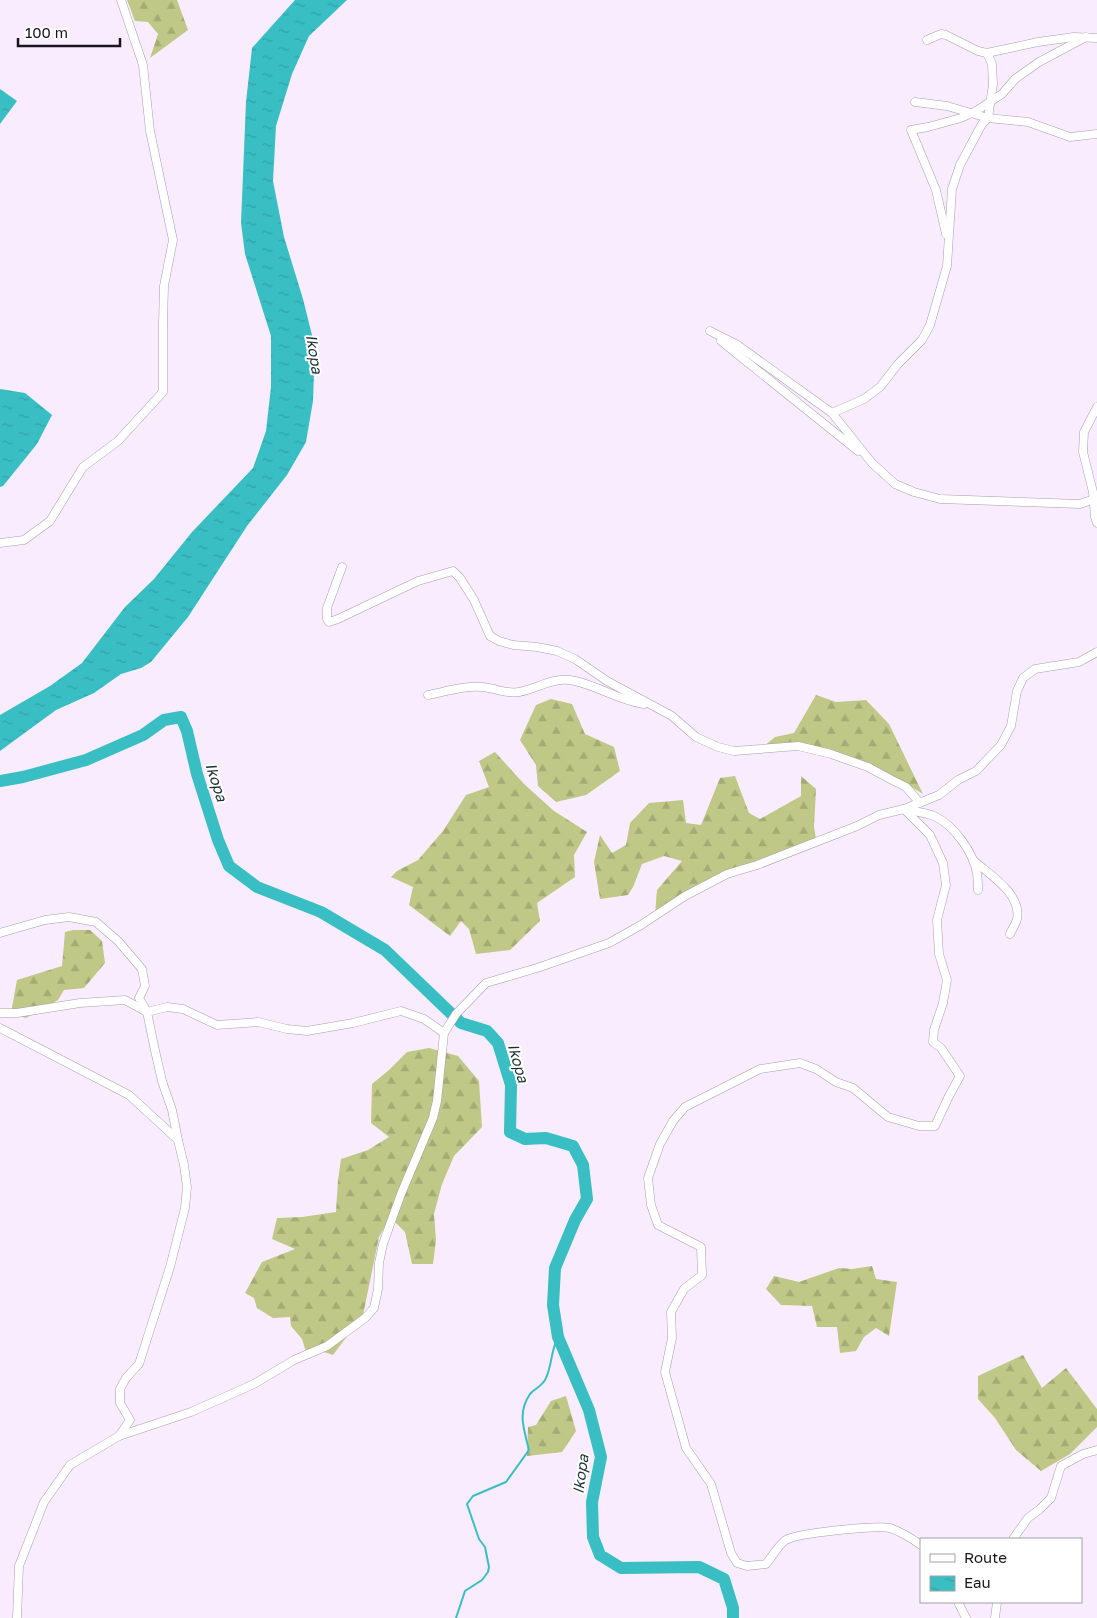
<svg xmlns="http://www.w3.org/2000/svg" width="1097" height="1618" font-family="'Golos Text',sans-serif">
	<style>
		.forest { fill: url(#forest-firs) }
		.water { fill: url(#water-ripples) }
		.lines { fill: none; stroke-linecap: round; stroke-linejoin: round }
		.stream { stroke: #39bec4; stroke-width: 2 }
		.river { stroke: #39bec4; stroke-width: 12 }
		.minor-casing { stroke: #a99eaf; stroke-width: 9 }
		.minor { stroke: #fff; stroke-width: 8 }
		.labels { text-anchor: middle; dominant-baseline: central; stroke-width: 4; stroke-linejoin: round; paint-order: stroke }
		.water-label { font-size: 15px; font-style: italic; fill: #1a3031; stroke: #fff }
	</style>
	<defs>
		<pattern id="forest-firs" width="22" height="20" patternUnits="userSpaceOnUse" patternTransform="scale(1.25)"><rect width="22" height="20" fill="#bfc887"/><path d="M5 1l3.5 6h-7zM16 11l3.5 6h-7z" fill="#a4ab74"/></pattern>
		<pattern id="water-ripples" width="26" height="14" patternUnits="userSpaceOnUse" patternTransform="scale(1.25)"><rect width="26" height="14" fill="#39bec4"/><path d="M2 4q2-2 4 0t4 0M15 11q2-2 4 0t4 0" fill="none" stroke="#32a2a8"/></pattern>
	</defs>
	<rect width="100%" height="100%" fill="#f8ecfe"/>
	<g class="forest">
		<polygon points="127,0 177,0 188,30 150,58 158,34 148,22 135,21"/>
		<polygon points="816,695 836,702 866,700 889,724 923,794 902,781 814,751 764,746 775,737 794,733"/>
		<polygon points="551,699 572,704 585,734 614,747 620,771 586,795 556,802 538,786 536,765 520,740 536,705"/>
		<polygon points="495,752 524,784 554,811 587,832 574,855 575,877 537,903 540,921 510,950 476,954 469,929 461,921 450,936 409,905 413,887 391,877 397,871 418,860 443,831 466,795 489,787 479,761"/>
		<polygon points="735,776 749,813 760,819 801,796 801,776 816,789 814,827 816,839 770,859 738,866 699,886 655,915 657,890 682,861 664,856 642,864 633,887 628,895 600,899 594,862 600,835 612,853 626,845 630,823 649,803 683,800 686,823 701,825 720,778"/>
		<polygon points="73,930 90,930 102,941 105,963 84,988 64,990 58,1000 26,1018 11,1013 17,980 62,966 65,932"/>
		<polygon points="429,1048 458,1056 479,1081 482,1127 454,1156 442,1184 434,1214 436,1240 433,1264 412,1264 405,1232 390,1217 379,1237 363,1315 333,1355 318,1350 306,1352 302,1339 291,1326 290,1317 273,1318 257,1308 254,1298 245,1293 262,1262 295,1249 272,1239 277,1218 302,1217 336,1212 338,1180 341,1159 368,1150 389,1137 371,1123 372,1084 389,1070 407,1052"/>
		<polygon points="872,1266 876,1279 897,1282 889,1336 876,1328 864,1337 856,1351 840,1353 837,1327 817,1327 812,1306 781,1305 766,1289 774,1276 799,1282 839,1268 852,1269"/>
		<polygon points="1023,1355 1042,1388 1066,1368 1097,1409 1097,1427 1070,1454 1041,1471 1016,1450 995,1418 978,1399 978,1376"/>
		<polygon points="566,1396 576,1431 562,1452 527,1456 528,1427 536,1425 551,1401"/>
	</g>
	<g class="water">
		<polygon points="295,0 347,0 309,36 292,74 276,126 273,181 284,237 303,299 315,347 313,401 306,442 287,475 247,526 188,617 151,662 141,668 121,674 94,693 56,710 0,751 0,715 50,686 82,663 125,607 154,579 192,532 253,468 266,431 271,387 271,336 245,254 241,223 246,102 252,48"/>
		<polygon points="0,89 17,101 0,124"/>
		<polygon points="0,389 25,393 52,415 37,444 3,486 0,487"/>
	</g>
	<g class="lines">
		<path class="stream" d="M456 1618 465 1591 482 1580 488 1572 489 1567 485 1547 479 1539 467 1504 473 1496 506 1482 529 1450C524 1429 517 1413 530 1394 535 1388 543 1386 546 1378 552 1365 551 1350 558 1337"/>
		<polyline class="river" points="0,781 23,777 86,760 143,735 164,720 181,717 187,731 197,774 218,840 229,866 257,887 321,912 385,950 461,1023 487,1031 498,1043 511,1085 510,1132 525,1139 546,1138 573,1146 583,1165 587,1199 575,1220 555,1268 553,1305 558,1337 589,1410 601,1457 592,1502 593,1537 600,1555 621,1568 699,1567 724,1579 733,1608 733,1618"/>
		<g class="minor-casing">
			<g id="minor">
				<polyline points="927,40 941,34 946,35 978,51 987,53 1038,42 1074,37 1097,38"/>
				<polyline points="915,102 947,106 988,118 1028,122 1070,137 1097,134"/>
				<polyline points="946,234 936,190 911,130 928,127 961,118 976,111 1002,94 1015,79 1039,62 1086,37"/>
				<polyline points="710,331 736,344 832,413 872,463 895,484 914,492 940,499 1080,504 1094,499 1097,501"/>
				<polyline points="721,341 858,451"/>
				<polyline points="1097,407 1084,432 1083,452 1093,492 1095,517 1097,523"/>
				<polyline points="832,413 864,399 880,387 898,364 922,340 930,325 947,266 952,189 960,165 982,124 988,118 993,84 992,64 987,53"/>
				<polyline points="0,543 24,540 50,521 83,467 118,441 163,392 163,323 164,286 173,240 150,131 143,65 121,0"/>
				<polyline points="342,567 327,608 327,619 329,622 338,619 418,581 453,571 460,578 474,600 490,636 499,641 513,645 537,647 557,651 575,659 607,681 672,716 696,737 718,747 734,751 798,746 831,754 868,767 890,779 906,787 920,803"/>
				<path d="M428 695C448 691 469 684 489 688 500 690 508 694 519 692 539 688 554 676 575 681 598 686 618 700 644 704"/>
				<path d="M904 809 930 835 943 863 946 885 937 920 939 954 947 980 943 1003 934 1030 933 1042 941 1048 960 1076 949 1096 935 1126H919L888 1117 853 1088 836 1082 816 1069 800 1063 760 1069 685 1107 673 1121 660 1144 648 1178 651 1205 658 1225 701 1247 702 1275 684 1289 671 1312 672 1338 665 1372 686 1448 711 1484 731 1553 737 1563 747 1566 766 1564C771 1558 780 1543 786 1540 797 1533 877 1525 890 1528 902 1532 911 1538 921 1545"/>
				<path d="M904 809C913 812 925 812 934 816 954 825 974 853 977 874 978 879 978 885 978 890"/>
				<path d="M974 861C990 875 1022 894 1017 919 1016 924 1012 929 1010 934"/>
				<polyline points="0,933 45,920 69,917 96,922 118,941 142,969 145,986 139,998 147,1012 154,1046 162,1081 172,1110 178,1140"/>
				<polyline points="0,1013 17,1013 80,1003 125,1000 147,1012 167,1007 183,1009 217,1025 258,1022 287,1029 307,1031 353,1023 401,1011 424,1019 444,1033"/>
				<polyline points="0,1028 129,1095 178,1140 184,1165 187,1187 185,1208 170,1267 139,1364 126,1378 120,1389 120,1403 130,1420 119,1436"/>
				<polyline points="1013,1539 1028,1518 1040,1509 1051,1498 1061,1466 1083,1454 1097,1450"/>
				<polyline points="958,1602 966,1618"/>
				<polyline points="17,1618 19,1566 44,1502 70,1465 119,1436 191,1412 254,1384 294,1360 327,1346 365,1318 374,1308 378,1289 379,1263 383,1244 401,1194 433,1118 437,1101 444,1033 456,1014 486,983 537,968 609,943 641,925 685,896 727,874 757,865 857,826 879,815 904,809 939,795 958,780 976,771 1001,745 1011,726 1017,691 1023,678 1035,669 1079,662 1097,652"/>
				<polyline points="995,1618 997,1602"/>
			</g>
		</g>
		<use href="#minor" class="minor"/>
	</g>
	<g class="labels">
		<g class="water-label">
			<text transform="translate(315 354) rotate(81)">Ikopa</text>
			<text transform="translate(217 782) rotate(72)">Ikopa</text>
			<text transform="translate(519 1063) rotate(74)">Ikopa</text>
			<text transform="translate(580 1474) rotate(-82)">Ikopa</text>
		</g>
	</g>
	<rect x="920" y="1538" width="162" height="65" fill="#ffffff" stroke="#a3a1a4"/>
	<rect x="930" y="1554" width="25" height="8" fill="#ffffff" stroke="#a3a1a4"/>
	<text x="964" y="1563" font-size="15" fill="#1a151c">Route</text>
	<rect x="930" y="1576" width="25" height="15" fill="url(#water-ripples)" stroke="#a3a1a4"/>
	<text x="964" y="1588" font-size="15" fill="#1a151c">Eau</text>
	<path d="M18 38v8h102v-8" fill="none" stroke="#1a151c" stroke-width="2.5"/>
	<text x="25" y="38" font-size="15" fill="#1a151c" stroke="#ffffff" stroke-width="4" paint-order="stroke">100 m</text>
</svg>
